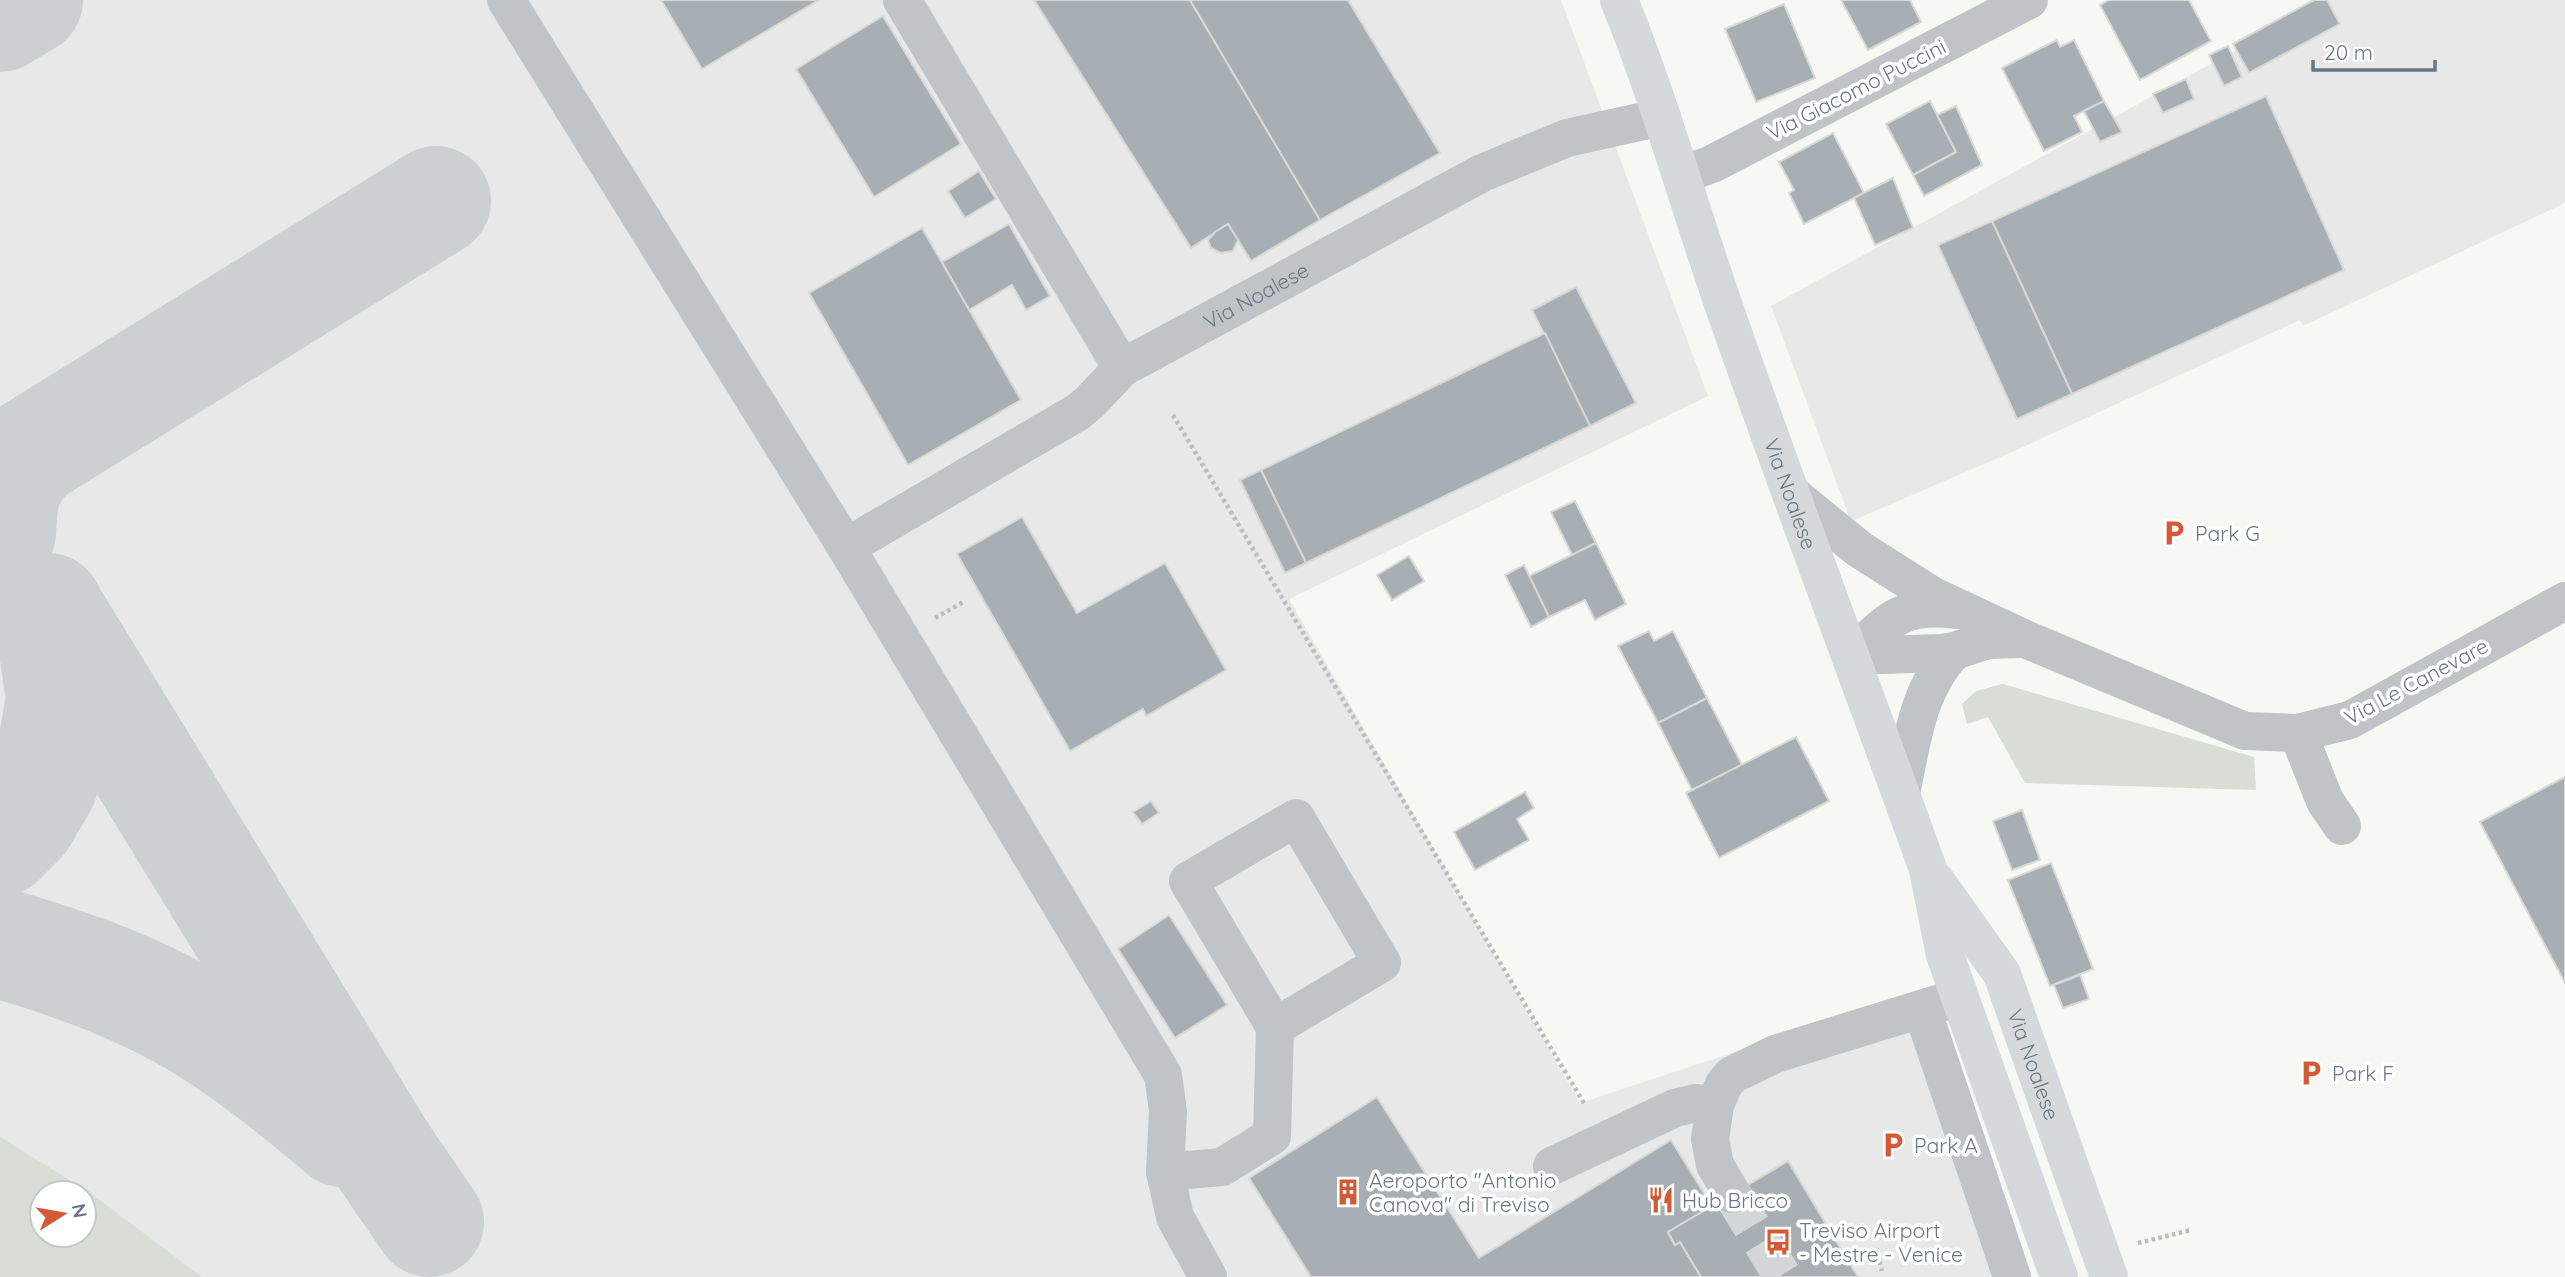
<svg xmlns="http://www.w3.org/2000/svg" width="2565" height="1277" font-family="Quicksand,sans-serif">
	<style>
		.built { fill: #e7e8e7; fill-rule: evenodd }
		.green { fill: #d8ddd5; fill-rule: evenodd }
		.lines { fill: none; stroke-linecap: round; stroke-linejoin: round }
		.taxiway { stroke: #ccd0d0; stroke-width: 110 }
		.building { fill: #a8afb4; stroke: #d8d8d6; stroke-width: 2 }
		.minor-tunnel { stroke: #d3d7d8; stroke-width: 38; stroke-dasharray: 38 19; stroke-linecap: butt }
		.path { stroke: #babdbf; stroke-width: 4.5; stroke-dasharray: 3.5 3.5; stroke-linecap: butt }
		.minor { stroke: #c0c4c7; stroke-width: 38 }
		.major { stroke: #d5d9dc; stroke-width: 38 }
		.labels { text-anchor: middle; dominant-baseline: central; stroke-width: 7; stroke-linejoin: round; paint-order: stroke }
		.street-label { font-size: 21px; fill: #687783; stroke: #fff }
		.poi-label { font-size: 21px; fill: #687783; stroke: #fff; text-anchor: start }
	</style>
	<rect width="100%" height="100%" fill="#f7f7f4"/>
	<g class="built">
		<path d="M0 0H1561L1708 396 1289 599 1580 1103 1923 990 2017 1277H0ZM42 1193H84V1235H42Z"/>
		<polygon points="2327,0 2565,0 2565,203 2303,326 2300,320 2012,452 1854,520 1850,519 1771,306"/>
	</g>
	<g class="green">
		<polygon points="2003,684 2254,757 2256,790 2025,783 1988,717 1967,724 1962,704 1976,691"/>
		<path d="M0 1137 89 1192 202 1277H0ZM84 1193V1235H42V1193Z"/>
	</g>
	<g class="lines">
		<g class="taxiway">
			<polyline points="0,17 28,0"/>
			<path d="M1 532C3 495 4 480 31 452L436 201"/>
			<polyline points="48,609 381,1152 429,1222"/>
			<polyline points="0,841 22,819 43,783 55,735 61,698 48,608"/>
			<path d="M0 943C72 964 143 989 207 1029 255 1059 300 1096 343 1132"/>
		</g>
	</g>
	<g class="building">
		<polygon points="661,0 819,0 702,69"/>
		<polygon points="1034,0 1190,0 1320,220 1251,261 1228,224 1191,248"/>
		<polygon points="1190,0 1348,0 1440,153 1320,220"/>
		<polygon points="1841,0 1910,0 1921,22 1868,50"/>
		<polygon points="2109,0 2189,0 2211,41 2140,80 2100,5"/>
		<polygon points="2314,0 2327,0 2340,24 2249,73 2233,44"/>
		<polygon points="1784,4 1815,78 1756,102 1725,29"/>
		<polygon points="883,16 961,144 874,197 796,69"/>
		<polygon points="2057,40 2060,47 2074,40 2104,101 2074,116 2082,132 2044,151 2002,68"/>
		<polygon points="2228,46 2242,77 2224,86 2209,55"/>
		<polygon points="2186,79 2194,99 2163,113 2153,94"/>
		<polygon points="2266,96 2344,270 2072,394 1992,221"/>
		<polygon points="1930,101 1956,152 1913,175 1886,124"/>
		<polygon points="2104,101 2122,132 2100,142 2084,111"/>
		<polygon points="1956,106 1982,165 1924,196 1913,175 1956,152 1937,115"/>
		<polygon points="1833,133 1864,193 1804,224 1789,193 1794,190 1779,162"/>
		<polygon points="979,171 996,199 965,218 948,191"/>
		<polygon points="1893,178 1913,228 1875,245 1854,198"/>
		<polygon points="1992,221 2072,394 2017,419 1938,245"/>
		<polygon points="1009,224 1050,296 1026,310 1012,285 969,310 942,262"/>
		<polygon points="1228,224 1238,240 1233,251 1221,253 1211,248 1208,240 1215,232"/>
		<polygon points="922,228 1021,400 908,465 809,293"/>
		<polygon points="1576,287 1636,403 1590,426 1532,310"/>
		<polygon points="1545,333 1590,426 1306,563 1261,470"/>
		<polygon points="1261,470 1306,563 1285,573 1240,480"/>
		<polygon points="1575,501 1596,543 1572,555 1551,512"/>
		<polygon points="1022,517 1077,613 1165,563 1226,670 1146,716 1143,709 1070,751 957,554"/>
		<polygon points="1596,543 1626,604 1595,620 1585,600 1549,617 1529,576"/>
		<polygon points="1409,556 1424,581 1392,600 1377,575"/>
		<polygon points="1524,565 1549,617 1531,627 1505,575"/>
		<polygon points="1649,631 1654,641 1673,631 1707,698 1658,723 1618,646"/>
		<polygon points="1707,698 1742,765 1692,790 1658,723"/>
		<polygon points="1796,737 1829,801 1719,858 1686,793"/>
		<polygon points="2565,777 2565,983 2480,822"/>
		<polygon points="1525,792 1534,808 1517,819 1529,840 1475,870 1454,832"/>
		<polygon points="1151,801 1159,813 1142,824 1133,812"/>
		<polygon points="2022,810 2040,860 2012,870 1993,821"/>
		<polygon points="2051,863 2093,969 2050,986 2008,880"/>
		<polygon points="1169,915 1227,1005 1175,1038 1118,949"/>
		<polygon points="2080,975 2089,999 2063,1008 2054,985"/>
		<polygon points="1377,1097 1479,1258 1671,1140 1712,1206 1668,1232 1675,1245 1680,1242 1701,1277 1311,1277 1249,1178"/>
		<polygon points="1788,1161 1858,1277 1701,1277 1680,1242 1675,1245 1668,1232"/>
	</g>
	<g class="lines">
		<polyline class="minor-tunnel" points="1732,1194 1783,1277"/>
		<g class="path">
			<polyline points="1173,415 1585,1105"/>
			<polyline points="935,618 965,601"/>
			<polyline points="2138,1243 2191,1230"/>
			<polyline points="1876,1248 1882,1271"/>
		</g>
		<g class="minor">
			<polyline points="506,0 846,547 1163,1075 1168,1111 1165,1172 1222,1167 1272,1136 1275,1027"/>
			<polyline points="902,0 1122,368"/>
			<polyline points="1682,175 1712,164 2029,0"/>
			<polyline points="1793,495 1859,549 1933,596 2025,639 2245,731 2298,733 2350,720 2565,601"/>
			<path id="s1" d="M846 547 1078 412 1090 402 1122 368 1482 173 1567 138 1662 117"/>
			<polyline points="1852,656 1941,653 1954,651 1988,640 2022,639"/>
			<path d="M1852 656C1888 620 1902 603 1957 610"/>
			<polyline points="2298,733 2325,801 2342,826"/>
			<path d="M1901 793C1912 743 1917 689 1954 651"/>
			<polygon points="1296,818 1382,963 1275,1027 1188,881"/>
			<polyline points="1922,1009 2012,1277"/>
			<polyline points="1552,1166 1675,1108 1696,1103 1715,1105"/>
			<polyline points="1165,1172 1175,1217 1208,1277"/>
			<polyline points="1732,1194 1715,1165 1710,1139 1715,1105 1724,1084 1732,1075 1775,1054 1960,997"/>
		</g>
		<g class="major">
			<path id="s2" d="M1619 0C1662 105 1691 214 1729 321 1793 504 1862 686 1928 869L1945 955 2059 1277"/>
			<path id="s3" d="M1936 881 2002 974 2109 1277"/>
		</g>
	</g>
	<defs>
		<g id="parking-bare" transform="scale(2.1)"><path d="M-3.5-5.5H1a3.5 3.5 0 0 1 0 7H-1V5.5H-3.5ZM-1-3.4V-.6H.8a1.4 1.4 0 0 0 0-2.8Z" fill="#d65935" stroke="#fff" stroke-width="2.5" paint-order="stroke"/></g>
		<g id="building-bare" transform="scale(2.1)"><path d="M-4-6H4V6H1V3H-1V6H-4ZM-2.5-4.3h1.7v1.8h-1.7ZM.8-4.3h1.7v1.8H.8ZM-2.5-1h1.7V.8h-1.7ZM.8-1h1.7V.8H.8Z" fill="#d65935" stroke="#fff" stroke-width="2.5" paint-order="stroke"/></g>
		<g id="restaurant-bare" transform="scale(2.1)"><path d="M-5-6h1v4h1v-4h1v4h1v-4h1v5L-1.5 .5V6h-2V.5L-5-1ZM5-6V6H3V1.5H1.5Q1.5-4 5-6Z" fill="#d65935" stroke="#fff" stroke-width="2.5" paint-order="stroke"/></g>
		<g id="bus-bare" transform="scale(2.1)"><path d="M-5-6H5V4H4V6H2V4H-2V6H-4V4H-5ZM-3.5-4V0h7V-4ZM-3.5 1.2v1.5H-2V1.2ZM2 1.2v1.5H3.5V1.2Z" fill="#d65935" stroke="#fff" stroke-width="2.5" paint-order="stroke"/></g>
	</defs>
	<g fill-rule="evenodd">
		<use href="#parking-bare" x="2174" y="533"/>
		<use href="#parking-bare" x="2311" y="1073"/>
		<use href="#parking-bare" x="1893" y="1145"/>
		<use href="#building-bare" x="1348" y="1192"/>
		<use href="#restaurant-bare" x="1661" y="1200"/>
		<use href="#bus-bare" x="1778" y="1242"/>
	</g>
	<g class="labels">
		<g class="street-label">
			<text transform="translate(1856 89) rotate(-27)">Via Giacomo Puccini</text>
			<text stroke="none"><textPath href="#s1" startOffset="483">Via Noalese</textPath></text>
			<text stroke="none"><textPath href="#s2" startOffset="523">Via Noalese</textPath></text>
			<text transform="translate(2416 681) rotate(-28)">Via Le Canevare</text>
			<text stroke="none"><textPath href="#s3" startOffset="210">Via Noalese</textPath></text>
		</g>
		<g class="poi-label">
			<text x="2195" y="533">Park G</text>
			<text x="2332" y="1073">Park F</text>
			<text x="1914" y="1145">Park A</text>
			<text x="1369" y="1180">Aeroporto "Antonio<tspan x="1369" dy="24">Canova" di Treviso</tspan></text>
			<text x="1682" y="1200">Hub Bricco</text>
			<text x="1799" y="1230">Treviso Airport<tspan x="1799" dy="24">- Mestre - Venice</tspan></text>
		</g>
	</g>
	<g transform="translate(63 1214) rotate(79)"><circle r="33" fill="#ffffff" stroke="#c3c9cd" stroke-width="2"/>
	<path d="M0-5L12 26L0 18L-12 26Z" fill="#d65935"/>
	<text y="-10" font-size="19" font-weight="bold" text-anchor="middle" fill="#687783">N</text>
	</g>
	<path d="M2313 60v10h122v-10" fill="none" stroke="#687783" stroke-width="3.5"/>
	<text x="2324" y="60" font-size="21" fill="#687783" stroke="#ffffff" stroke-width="5" paint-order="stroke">20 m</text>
</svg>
